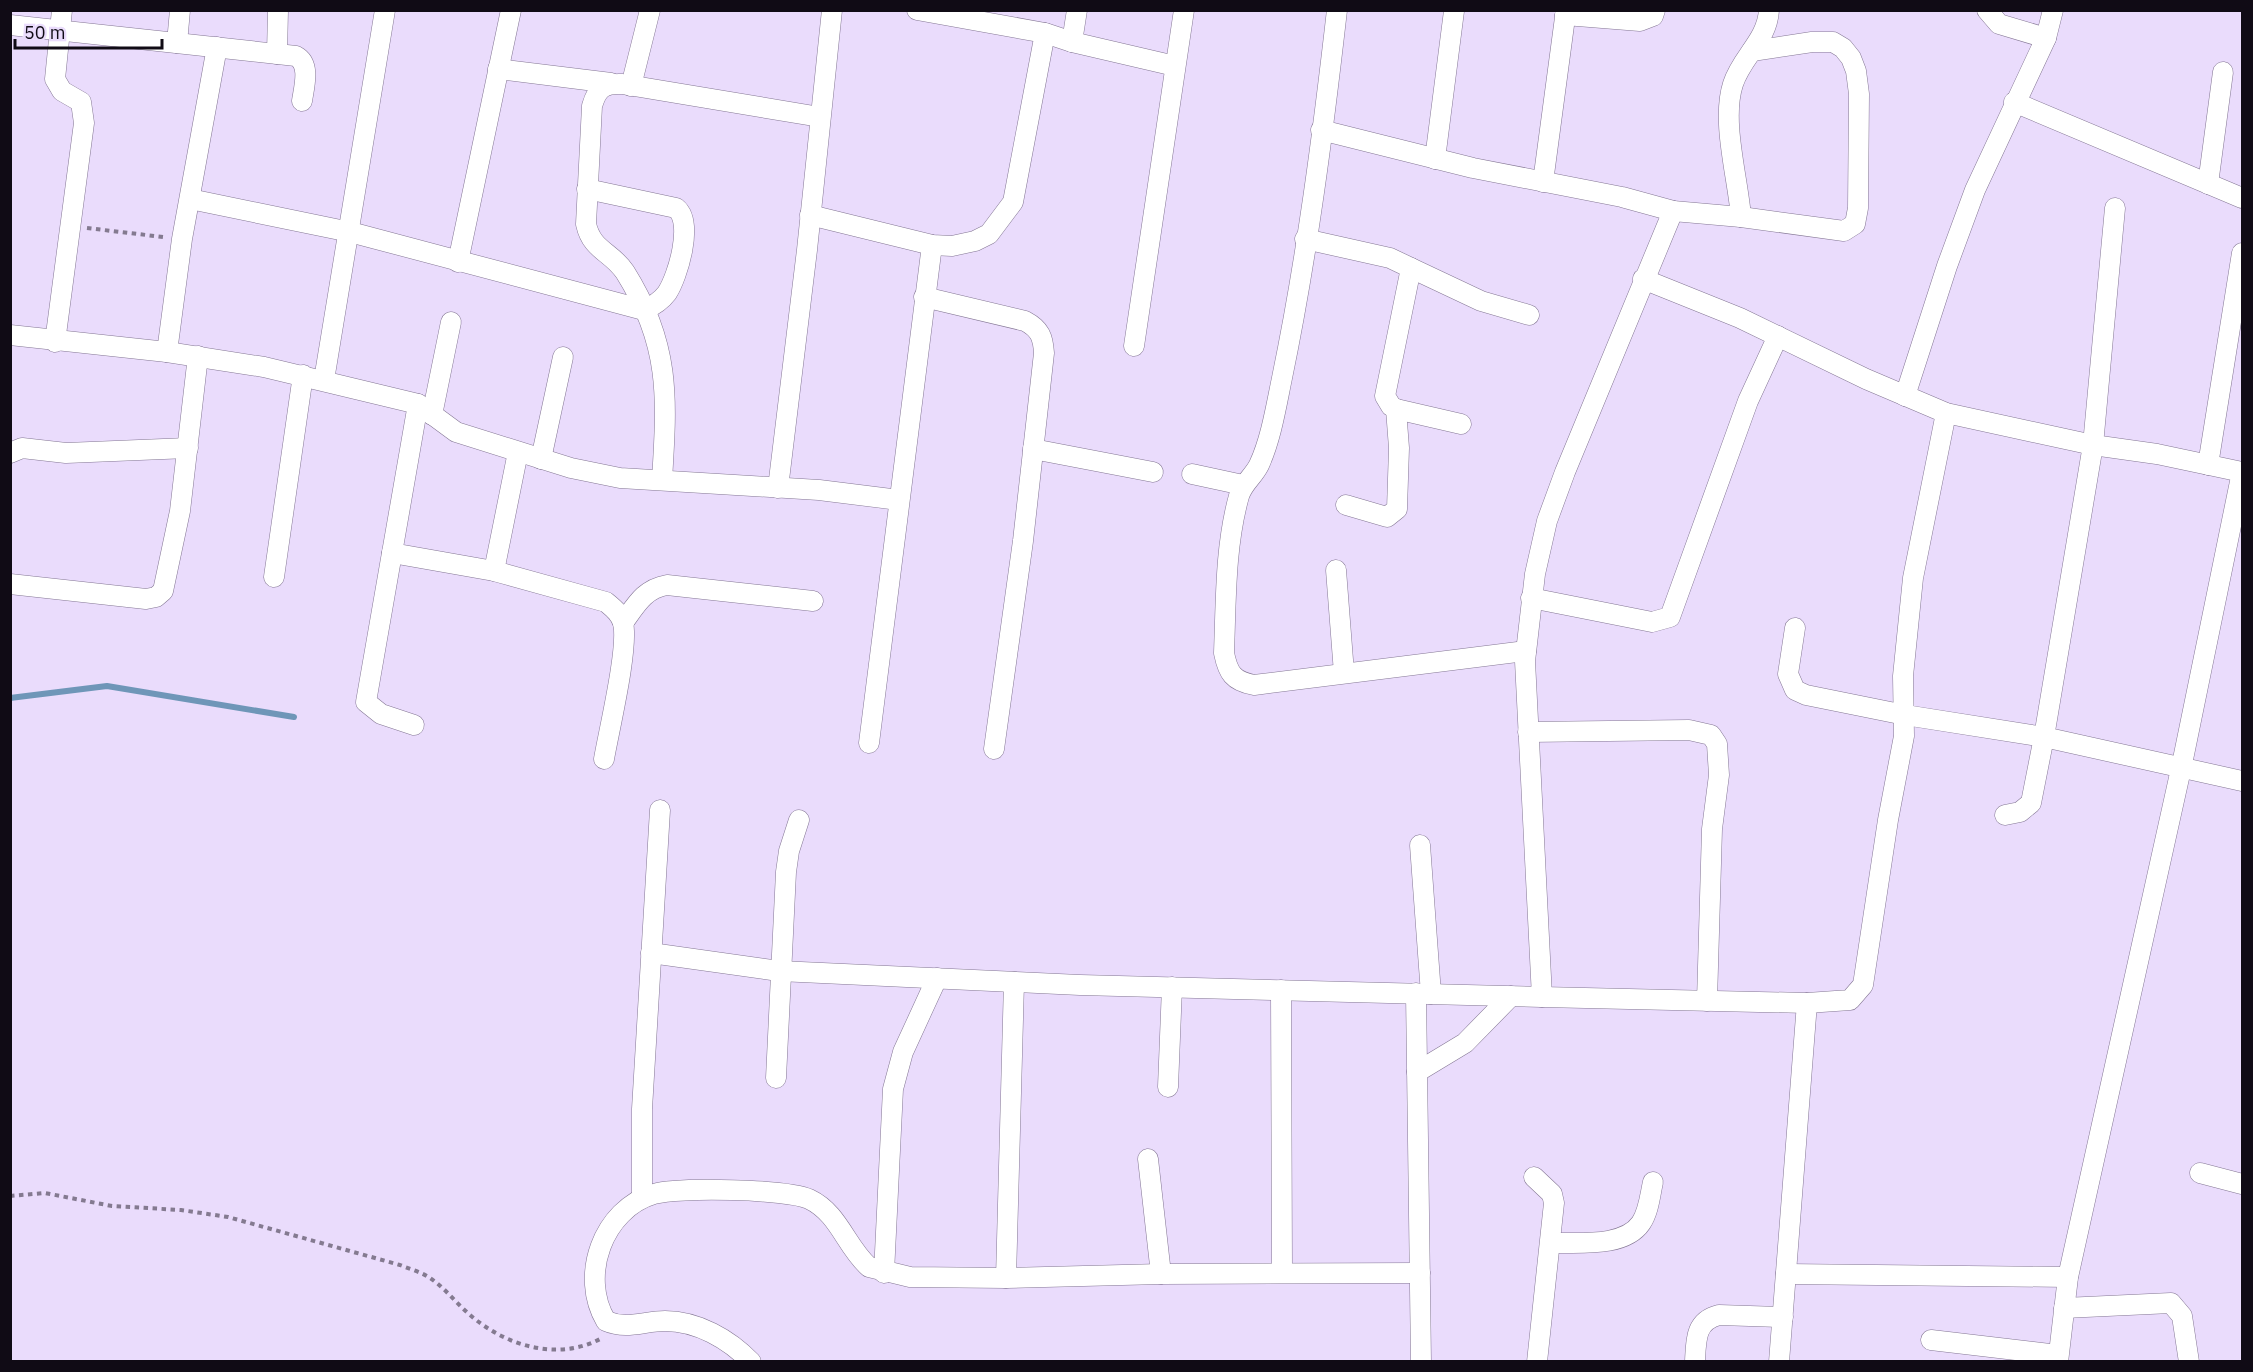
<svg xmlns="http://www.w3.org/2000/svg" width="2253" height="1372" font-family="'IBM Plex Sans',sans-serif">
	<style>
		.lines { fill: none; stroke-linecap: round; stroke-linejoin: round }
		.stream { stroke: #6f96b8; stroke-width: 6 }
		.street-casing { stroke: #847794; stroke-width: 21 }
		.path { stroke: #847a90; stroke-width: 4; stroke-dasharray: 4.5 4.5; stroke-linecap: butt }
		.street { stroke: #fff; stroke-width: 20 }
	</style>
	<rect width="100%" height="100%" fill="#eadcfc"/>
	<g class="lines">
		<polyline class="stream" points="10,698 107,686 294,717"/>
		<g class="street-casing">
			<g id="street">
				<polyline points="917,10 1045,33 1072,42 1175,66"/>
				<path d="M1337 10C1323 133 1307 257 1282 378 1276 407 1271 439 1259 465 1253 477 1243 483 1239 496 1225 546 1226 601 1224 653 1228 673 1233 681 1254 685L1526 651"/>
				<polyline points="1987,10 1999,24 2046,38"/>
				<polyline points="1565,15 1640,21 1653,16 1655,10"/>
				<path d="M10 25 296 56C311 64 304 87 302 101"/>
				<polyline points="1072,42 1077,10"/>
				<polyline points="177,43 180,10"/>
				<polyline points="277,54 278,10"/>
				<polyline points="498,69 611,83"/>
				<polyline points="631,86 650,10"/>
				<polyline points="2014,102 2242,198"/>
				<polyline points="1435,159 1454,11"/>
				<polyline points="1543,182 1566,10"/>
				<polyline points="2208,184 2223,72"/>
				<path d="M190 199 350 232 644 310C653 306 661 301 667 293 678 276 694 222 676 208L587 189"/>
				<polyline points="2115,208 2093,445 2044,737 2242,781"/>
				<path d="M1673 211 1741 217C1738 178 1721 121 1733 84 1742 56 1767 41 1769 10"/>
				<polyline points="810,215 932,245 952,246 975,241 989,234 1013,202 1045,33"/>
				<polyline points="1741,217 1844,231 1855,224 1858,208 1859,94 1856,71 1851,58 1843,48 1833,42 1812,42 1752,51"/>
				<polyline points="1305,239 1390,258 1411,268 1385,396 1391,406 1396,409 1461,424"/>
				<polyline points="458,262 511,10"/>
				<polyline points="1411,268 1481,301 1529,315"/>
				<polyline points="1643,279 1740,318 1866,379 1946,413 2093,445 2157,454 2242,472"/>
				<path d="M924 297 1025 321C1040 329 1043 337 1044 353L1023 541 994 749"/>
				<path d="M10 335 167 352 264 367 418 404 392 553 494 571 606 602C613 608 620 613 623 623 629 647 609 730 604 759"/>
				<polyline points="55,342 84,123 81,102 62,91 55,79 62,10"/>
				<polyline points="1134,346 1184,10"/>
				<polyline points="167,352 182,239 217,47"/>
				<polyline points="324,380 385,10"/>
				<polyline points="1905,396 1947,266 1975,190 2046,38 2053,10"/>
				<polyline points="418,404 456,432 571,468 620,478 819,490 899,500"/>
				<polyline points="432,415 451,322"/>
				<polyline points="1033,449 1153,472"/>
				<polyline points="10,453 22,448 66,453 188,448"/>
				<polyline points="541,459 563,357"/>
				<polyline points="2208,465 2242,253"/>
				<polyline points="1192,474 1243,485"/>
				<path d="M662 480C667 399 671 345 625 272 611 251 592 251 586 224L592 106C597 89 603 83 622 84L820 117"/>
				<polyline points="778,488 807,250 832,10"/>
				<polyline points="1346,505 1387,517 1397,509 1399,448 1396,409"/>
				<polyline points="392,553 366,702 381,714 414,725"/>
				<polyline points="1336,570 1344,673"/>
				<polyline points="494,571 518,452"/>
				<polyline points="274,577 303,375"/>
				<polyline points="10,584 146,599 156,597 163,591 180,511 198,356"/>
				<polyline points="1531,598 1652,622 1670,617 1748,401 1778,336"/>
				<path d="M623 623C636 605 644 589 667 585L813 601"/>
				<polyline points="1795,628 1788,674 1795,690 1806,695 1905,715 2044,737 2031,803 2020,812 2005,815"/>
				<polyline points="1528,732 1689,730 1711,735 1717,744 1719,775 1712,829 1707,1001"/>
				<polyline points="869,743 932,245"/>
				<polyline points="1420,845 1431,994"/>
				<polyline points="651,953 779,971 1080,985 1542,997 1525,661 1535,574 1547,521 1565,472 1673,211 1622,197 1473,168 1321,130"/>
				<polyline points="1281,990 1282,1273"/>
				<polyline points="1416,993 1421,1362"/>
				<polyline points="1542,997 1807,1003"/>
				<polyline points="1417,1072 1465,1043 1511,996"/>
				<polyline points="776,1078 786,872 789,851 799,820"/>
				<polyline points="1168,1087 1172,987"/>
				<polyline points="1148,1159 1161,1274"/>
				<polyline points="2200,1173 2242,1184"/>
				<polyline points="1534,1177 1552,1194 1554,1203 1537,1362"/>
				<polyline points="642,1198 642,1109 660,810"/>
				<path d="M1551 1243C1578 1242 1624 1248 1641 1223 1649 1211 1650 1195 1653 1182"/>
				<polyline points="884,1273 893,1089 903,1052 937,978"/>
				<polyline points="1786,1274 2068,1277"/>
				<polyline points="1006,1278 1014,982"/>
				<polyline points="2064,1308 2171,1303 2182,1316 2189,1362"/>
				<polyline points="1931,1340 2058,1355"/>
				<path d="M751 1362C729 1339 697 1321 665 1321 644 1321 627 1330 606 1321 579 1276 603 1209 654 1194 677 1187 788 1189 809 1199 839 1213 846 1247 869 1267L910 1277 1006 1278 1161 1274 1420 1273"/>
				<path d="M1695 1362C1696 1340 1695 1321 1719 1315L1783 1317"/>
				<polyline points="1779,1362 1807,1003 1850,1000 1863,985 1888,820 1904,736 1903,676 1913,578 1946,413"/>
				<polyline points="2058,1362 2068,1277 2181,769 2242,472"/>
			</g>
		</g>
		<g class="path">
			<polyline points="87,228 163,237"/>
			<path d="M10 1196 45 1193 112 1206 181 1210 228 1217 400 1265C410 1269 421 1272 430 1278 445 1288 456 1303 470 1315 506 1346 558 1362 602 1338"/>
		</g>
		<use href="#street" class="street"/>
	</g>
	<rect width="2253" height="1372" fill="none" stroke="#100b15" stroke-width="24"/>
	<path d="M15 39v9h147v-9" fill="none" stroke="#100b15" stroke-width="3"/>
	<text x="24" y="39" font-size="18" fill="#100b15" stroke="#eadcfc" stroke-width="4.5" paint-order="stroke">50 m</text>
</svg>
